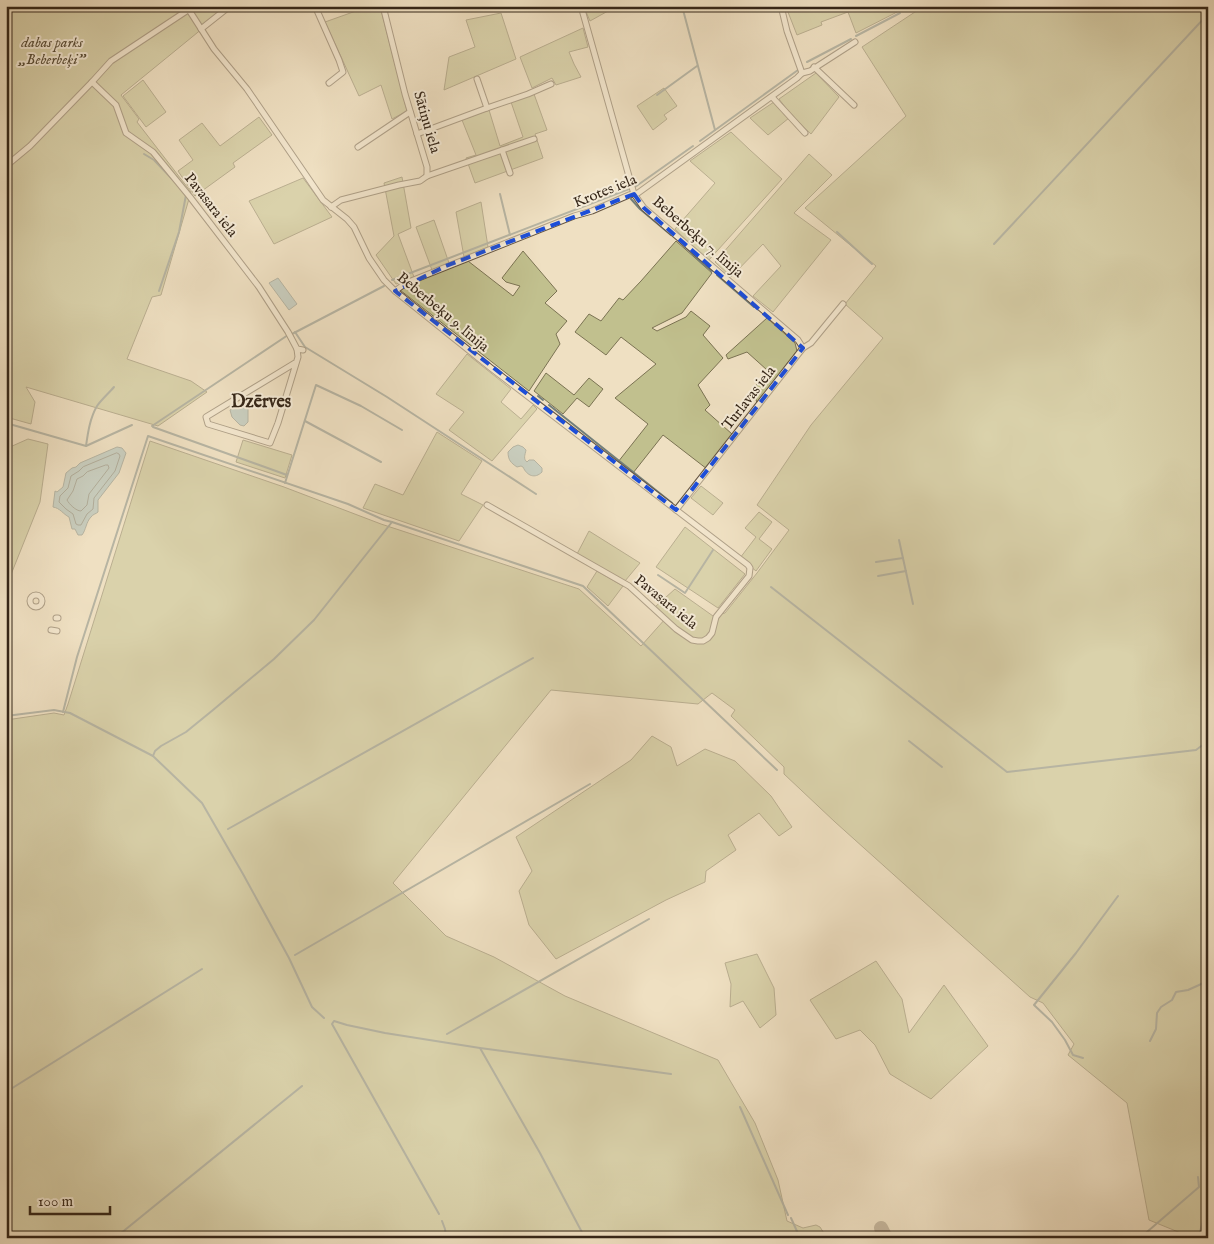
<svg xmlns="http://www.w3.org/2000/svg" width="1214" height="1244" font-family="'IM FELL English',serif">
	<style>
		.green { fill: #c1c08e; stroke: #7b7353 }
		.water { fill: #9dbbbc; stroke: #737f7a }
		.lines { fill: none; stroke-linecap: round; stroke-linejoin: round }
		.shore { stroke: #69706a; stroke-width: 1 }
		.stream { stroke: #737f7a; stroke-width: 2 }
		.taxiway { stroke: #92836d; stroke-width: 14 }
		.minor-casing { stroke: #645442; stroke-width: 7 }
		.minor { stroke: #f5ebd7; stroke-width: 5 }
		.marked { fill: none; stroke: #1d4ed8; stroke-width: 4; stroke-dasharray: 10 6; stroke-linejoin: round }
		.labels { text-anchor: middle; dominant-baseline: central; stroke-width: 4; stroke-linejoin: round; paint-order: stroke }
		.park-label { font-size: 15px; font-style: italic; fill: #584c36; stroke: #f5ebd7 }
		.street-label { font-size: 15px; fill: #352618; stroke: #f5ebd7 }
		.quarter-label { font-size: 18px; font-weight: bold; fill: #352618; stroke: #f5ebd7 }
	</style>
	<rect width="100%" height="100%" fill="#efe0c2"/>
	<filter id="stains"><feTurbulence type="fractalNoise" baseFrequency=".004" numOctaves="4"/><feColorMatrix values="0 0 0 0 .2 0 0 0 0 .09 0 0 0 0 .02 0 0 0 .5 -.17"/></filter>
	<radialGradient id="worn" r=".72"><stop offset=".6" stop-color="#630" stop-opacity="0"/><stop offset="1" stop-color="#630" stop-opacity=".3"/></radialGradient>
	<g class="green">
		<polygon points="6,6 230,6 121,95 139,119 137,122 191,192 161,295 152,297 127,359 191,381 207,392 158,426 26,387 35,402 31,424 6,417"/>
		<polygon points="370,6 380,6 407,111 392,119 381,85 359,96 325,22"/>
		<polygon points="585,6 617,6 590,21 584,7"/>
		<polygon points="789,6 900,6 901,10 856,33 848,12 821,22 822,25 797,35 786,7"/>
		<polygon points="924,6 1208,6 1208,1238 1193,1238 1149,1220 1127,1103 1068,1055 1074,1044 1043,1003 1030,997 835,822 784,774 784,767 731,716 735,710 712,693 698,704 551,690 393,883 446,936 494,957 565,996 718,1060 755,1123 778,1180 787,1221 803,1228 816,1225 820,1227 827,1238 6,1238 6,720 54,713 64,715 68,704 150,441 284,487 381,524 579,589 641,646 666,618 655,607 675,589 713,616 725,613 757,573 789,530 757,505 811,425 883,338 845,304 876,266 805,208 906,116 862,47"/>
		<polygon points="501,13 516,59 444,90 449,57 475,47 466,20"/>
		<polygon points="583,28 588,47 569,52 574,64 581,77 556,85 552,78 532,88 520,57"/>
		<polygon points="816,73 839,97 811,134 792,116 779,99"/>
		<polygon points="143,80 166,112 146,127 123,96"/>
		<polygon points="664,88 677,106 664,115 667,119 653,130 637,106"/>
		<polygon points="534,94 547,130 535,134 543,158 475,183 466,158 476,155 462,120 489,110 500,146 523,137 511,102"/>
		<polygon points="774,102 789,118 768,135 750,118"/>
		<polygon points="259,117 272,135 233,163 235,167 195,196 178,171 193,160 179,140 202,123 220,146"/>
		<polygon points="731,132 750,150 782,179 708,261 675,229 715,183 690,161"/>
		<polygon points="809,154 832,175 794,213 831,240 773,312 753,296 781,266 763,244 731,277 715,262"/>
		<polygon points="402,177 411,228 398,234 414,277 396,284 376,255 394,236 384,183"/>
		<polygon points="303,178 332,217 274,244 249,201"/>
		<polygon points="481,202 488,247 464,257 456,212"/>
		<polygon points="434,220 449,263 432,270 416,227"/>
		<polygon points="676,241 712,273 682,313 652,328 657,331 686,317 691,311 710,326 703,335 723,358 698,385 710,405 705,410 732,434 732,436 707,469 663,435 633,473 618,462 648,424 615,398 656,364 621,337 606,355 575,332 589,314 601,321 619,298 623,300 641,281"/>
		<polygon points="523,251 557,291 545,303 567,321 556,334 560,344 529,391 400,290 405,286 468,261 513,296 520,286 506,282 502,278"/>
		<polygon points="767,318 795,343 797,351 757,403 753,390 767,370 747,352 728,359 726,355"/>
		<polygon points="467,354 511,389 501,402 521,419 533,405 537,409 492,461 449,430 464,412 436,394"/>
		<polygon points="546,373 574,395 589,378 603,389 589,407 577,398 563,414 534,391"/>
		<polygon points="437,432 482,461 461,494 483,505 459,541 363,508 375,484 403,495"/>
		<polygon points="28,439 48,444 40,502 6,587 6,444 10,447"/>
		<polygon points="243,440 292,455 285,478 236,462"/>
		<polygon points="701,486 723,503 713,515 691,498"/>
		<polygon points="759,512 772,522 759,539 772,549 756,571 740,558 756,537 745,528"/>
		<polygon points="685,527 745,574 718,608 656,567"/>
		<polygon points="589,531 640,563 625,581 577,554"/>
		<polygon points="597,571 623,586 608,606 587,587"/>
		<polygon points="652,736 671,747 677,766 705,749 735,761 771,796 792,827 779,836 759,813 728,835 736,850 706,871 705,882 666,900 556,959 529,925 519,891 532,871 516,837 631,760"/>
		<polygon points="757,954 774,988 776,1015 760,1028 743,1001 730,1007 731,984 725,963"/>
		<polygon points="876,961 902,999 909,1033 944,985 988,1046 931,1099 890,1074 875,1045 860,1030 836,1039 810,1000"/>
	</g>
	<g class="water">
		<polygon points="278,278 297,304 289,310 269,283"/>
		<polygon points="241,404 244,404 248,407 248,422 244,426 240,425 232,417 230,410"/>
		<path d="M518 445 523 447 526 450C525 455 523 459 527 462L529 460H534L542 468V472C535 479 527 476 523 467L521 466 517 467C511 463 508 460 508 452L513 447Z"/>
		<path d="M117 447 122 448 126 453 119 473 98 500V512C96 514 93 514 91 517 86 522 86 530 82 535H78L75 529H72L69 517C63 514 60 508 53 507L55 491 57 492 63 487 66 473 72 468 76 467 80 463Z"/>
	</g>
	<g class="lines">
		<g class="shore">
			<polygon points="117,453 119,454 120,456 115,471 94,498 93,509 87,514 81,525 78,525 76,524 73,514 66,509 59,502 60,496 68,488 71,476 79,471 83,467"/>
			<path d="M106 465H108L109 468 89 494 87 505 81 511C76 511 69 504 67 500L73 491 77 479 83 476 87 472Z"/>
		</g>
		<g class="stream">
			<polyline points="682,6 715,130"/>
			<polyline points="908,8 912,6"/>
			<polyline points="856,36 900,13"/>
			<polyline points="807,62 851,39"/>
			<polyline points="657,95 697,66"/>
			<polyline points="700,141 798,70"/>
			<polyline points="144,154 154,160 175,182"/>
			<polyline points="635,187 693,146"/>
			<polyline points="500,194 510,235"/>
			<polyline points="631,199 640,209 671,235"/>
			<polyline points="837,232 872,264"/>
			<polyline points="678,240 704,265 712,271"/>
			<polyline points="994,244 1208,14"/>
			<polyline points="717,275 754,307"/>
			<polyline points="392,280 629,189"/>
			<polyline points="159,291 179,232 186,195"/>
			<polyline points="295,332 305,347 387,397 536,494"/>
			<polyline points="292,334 384,286"/>
			<polyline points="538,396 543,400"/>
			<polyline points="549,405 672,503"/>
			<polyline points="305,421 381,462"/>
			<polyline points="6,423 86,446 132,425"/>
			<polyline points="152,426 288,335"/>
			<polyline points="153,427 287,475"/>
			<path d="M86 446C88 432 90 418 97 406 102 399 109 393 114 387"/>
			<polyline points="285,483 316,385 361,406 402,430"/>
			<polyline points="392,522 583,586 777,770"/>
			<polyline points="899,540 913,604"/>
			<polyline points="876,562 903,558"/>
			<polyline points="658,575 685,593 713,550"/>
			<polyline points="878,576 906,571"/>
			<polyline points="771,587 1007,772 1196,750 1208,741"/>
			<polyline points="63,712 77,657 148,436 348,504 384,520 392,522 314,620 274,659 213,710 186,732 161,746 155,751 153,756"/>
			<polyline points="6,716 54,710 70,713 153,756 202,803 243,874 289,958 312,1007 324,1018"/>
			<polyline points="909,741 942,767"/>
			<polyline points="1207,824 1208,824"/>
			<polyline points="228,829 533,658"/>
			<polyline points="295,955 590,784"/>
			<polyline points="447,1034 649,919"/>
			<polyline points="1150,1041 1156,1029 1157,1013 1161,1007 1172,1000 1176,992 1188,990 1208,981"/>
			<polyline points="480,1048 540,1153 585,1238"/>
			<polyline points="1083,1058 1073,1055 1065,1040 1052,1022 1034,1005 1076,953 1118,896"/>
			<polyline points="6,1092 202,969"/>
			<polyline points="740,1107 788,1215"/>
			<polyline points="439,1214 332,1024 334,1021 347,1025 385,1033 480,1048 671,1074"/>
			<polyline points="791,1218 800,1238"/>
			<polyline points="442,1221 445,1229 446,1238"/>
			<polyline points="115,1238 302,1086"/>
			<polyline points="1140,1238 1199,1187 1198,1177"/>
			<polyline points="1198,1238 1208,1205"/>
		</g>
		<polyline class="taxiway" points="881,1228 886,1238"/>
		<g class="minor-casing">
			<g id="minor">
				<polyline points="315,6 339,60 343,72 329,83"/>
				<polyline points="383,6 405,94 427,167 427,176"/>
				<polyline points="581,6 634,194 644,208 798,340 803,348"/>
				<polyline points="781,6 787,31 802,73"/>
				<polyline points="651,7 654,6"/>
				<polyline points="189,10 214,49 247,89 323,200 347,219 354,227 369,258 384,280 395,291 491,368 748,565 750,568 749,576 716,617 712,633 708,638 703,641 698,641 692,640 676,629 629,586 487,505"/>
				<polyline points="201,29 230,6"/>
				<polyline points="814,67 854,105"/>
				<polyline points="802,73 810,71 855,42"/>
				<polyline points="92,82 116,105 126,133 153,152 190,197 259,287 288,332 297,349 303,350"/>
				<polyline points="772,97 805,133"/>
				<polyline points="487,108 528,94 551,84"/>
				<polyline points="417,134 487,108 477,79"/>
				<polyline points="358,147 410,112"/>
				<polyline points="502,150 510,173"/>
				<polyline points="6,166 30,146 92,82 111,61 194,6"/>
				<polyline points="331,207 341,200 399,185 420,181 427,176 534,139"/>
				<polyline points="395,291 406,283 574,216 592,211 629,195 638,193 797,78 802,73"/>
				<polyline points="295,363 206,417 208,424 270,443 278,423 298,357 297,349"/>
				<polyline points="676,510 803,348 811,343 843,304"/>
				<circle cx="36" cy="601" r="6"/>
				<polyline points="56,618 58,618"/>
				<polyline points="51,630 57,631"/>
			</g>
		</g>
		<use href="#minor" class="minor"/>
	</g>
	<path d="M0 0H1214V1244H0ZM634 194 644 208 803 348 676 510 395 291 446 266Z" fill="#efe0c2" fill-opacity=".55" fill-rule="evenodd"/>
	<path class="marked" d="M634 194 644 208 803 348 676 510 395 291 446 266Z"/>
	<g class="labels">
		<g class="park-label">
			<text x="52" y="42">dabas parks<tspan x="52" dy="17">„Beberbeķi”</tspan></text>
		</g>
		<g class="street-label">
			<text transform="translate(427 122) rotate(74)">Sātiņu iela</text>
			<text transform="translate(605 191) rotate(-22)">Krotes iela</text>
			<text transform="translate(211 205) rotate(52)">Pavasara iela</text>
			<text transform="translate(698 237) rotate(41)">Beberbeķu 7. līnija</text>
			<text transform="translate(443 312) rotate(40)">Beberbeķu 9. līnija</text>
			<text transform="translate(749 398) rotate(-52)">Turlavas iela</text>
			<text transform="translate(666 602) rotate(39)">Pavasara iela</text>
		</g>
		<g class="quarter-label">
			<text x="261" y="402">Dzērves</text>
		</g>
	</g>
	<rect width="1214" height="1244" fill="none" stroke="#efe0c2" stroke-width="25"/>
	<rect x="8" y="8" width="1199" height="1229" fill="none" stroke="#352618" stroke-width="2.5"/>
	<rect x="12" y="12" width="1189" height="1219" fill="none" stroke="#352618"/>
	<path d="M30 1206v8h80v-8" fill="none" stroke="#352618" stroke-width="2.5"/>
	<text x="38" y="1206" font-size="15" fill="#352618" stroke="#f5ebd7" stroke-width="4" paint-order="stroke">100 m</text>
	<rect width="100%" height="100%" filter="url(#stains)"/>
	<rect width="100%" height="100%" fill="url(#worn)"/>
</svg>
